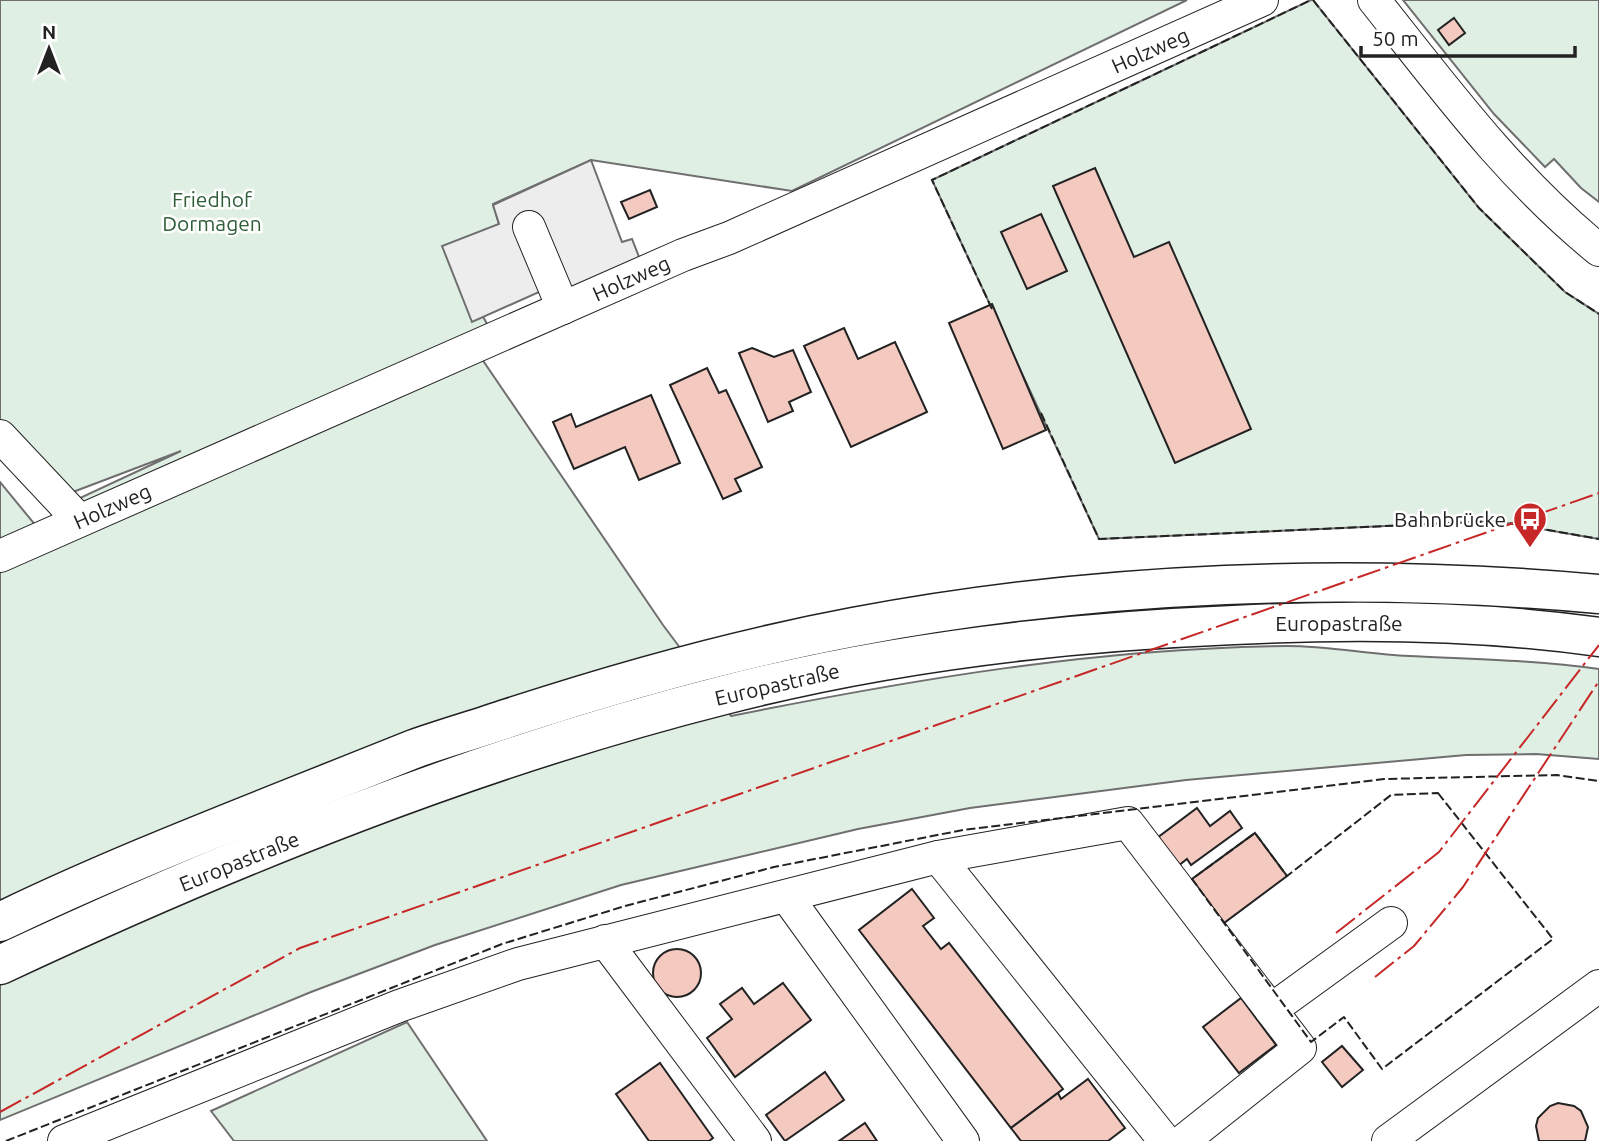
<svg xmlns="http://www.w3.org/2000/svg" width="1599" height="1141" font-family="Ubuntu,sans-serif">
	<style>
		.green { fill: #e0efe3; stroke: #6f6f6f; stroke-width: 2 }
		.parking { fill: #ededed; stroke: #6f6f6f; stroke-width: 2 }
		.building { fill: #f3c9c0; stroke: #222; stroke-width: 2 }
		.lines { fill: none; stroke-linecap: round; stroke-linejoin: round }
		.minor-casing { stroke: #222; stroke-width: 34 }
		.major-casing { stroke: #222; stroke-width: 41 }
		.minor { stroke: #fff; stroke-width: 32 }
		.major { stroke: #fff; stroke-width: 38 }
		.fence { stroke: #222; stroke-width: 2; stroke-dasharray: 9 3.5; stroke-linecap: butt }
		.power { stroke: #c62828; stroke-width: 2; stroke-dasharray: 24 5 3.5 5; stroke-linecap: butt }
		.labels { text-anchor: middle; dominant-baseline: central; stroke-width: 5; stroke-linejoin: round; paint-order: stroke }
		.street-label { font-size: 21px; fill: #222; stroke: #fff }
		.park-label { font-size: 21px; fill: #2f5e38; stroke: #fff }
		.poi-label { font-size: 21px; fill: #222; stroke: #fff; text-anchor: end }
	</style>
	<rect width="100%" height="100%" fill="#fff"/>
	<g class="green">
		<path d="M0 0H1187L792 191 591 160 493 204 499 224 447 252 491 331 469 340 663 625 731 716C915 679 1099 648 1287 646 1328 646 1368 654 1409 656 1472 659 1536 660 1599 669V759L1536 754 1466 755 1186 780 970 808 858 829 621 885 435 945 311 992 0 1120V482L41 532 67 504 181 451 65 495 0 420Z"/>
		<polygon points="1311,0 1313,0 1479,208 1565,292 1599,314 1599,539 1496,521 1099,539 932,180"/>
		<polygon points="1403,0 1599,0 1599,202 1581,188 1554,159 1545,167 1494,114"/>
		<polygon points="407,1022 487,1141 234,1141 211,1111"/>
	</g>
	<polygon class="parking" points="591,160 622,242 632,239 641,262 565,292 550,287 472,322 442,246 499,224 493,205"/>
	<g class="building">
		<polygon points="1454,18 1465,33 1449,45 1438,30"/>
		<polygon points="1095,168 1134,257 1169,242 1251,429 1175,463 1053,186"/>
		<polygon points="650,190 657,207 629,219 621,202"/>
		<polygon points="1041,214 1067,271 1027,289 1001,232"/>
		<polygon points="992,304 1046,430 1003,449 949,323"/>
		<polygon points="844,328 858,359 895,342 927,412 851,447 804,346"/>
		<polygon points="752,348 774,357 793,350 811,392 789,402 793,411 768,422 739,353"/>
		<polygon points="707,368 719,393 726,390 762,467 735,479 741,491 723,499 670,385"/>
		<polygon points="651,395 680,463 639,480 625,447 574,469 553,422 571,414 576,427"/>
		<polygon points="1197,808 1210,826 1230,811 1242,828 1191,865 1187,859 1178,866 1157,838"/>
		<polygon points="1255,833 1287,876 1224,923 1192,879"/>
		<polygon points="912,889 934,918 923,926 941,949 949,943 1063,1089 1011,1128 859,930"/>
		<circle cx="677" cy="973" r="24"/>
		<polygon points="783,983 811,1020 735,1077 707,1038 732,1019 720,1004 742,988 754,1004"/>
		<polygon points="1241,998 1276,1045 1239,1073 1203,1027"/>
		<polygon points="1342,1046 1363,1070 1342,1087 1322,1062"/>
		<polygon points="660,1063 713,1138 709,1141 649,1141 616,1094"/>
		<polygon points="825,1072 844,1100 785,1141 766,1115"/>
		<polygon points="1088,1079 1125,1128 1108,1141 1021,1141 1011,1128 1058,1093 1061,1099"/>
		<polygon points="1558,1103 1574,1106 1581,1111 1588,1127 1585,1141 1539,1141 1536,1126 1538,1118 1550,1106"/>
		<polygon points="865,1123 877,1141 839,1141"/>
	</g>
	<g class="lines">
		<g class="minor-casing">
			<g id="minor">
				<path d="M1374 0C1444 88 1511 179 1599 250"/>
				<polyline points="529,227 563,308"/>
				<polyline points="0,436 79,520"/>
				<polyline points="0,556 683,255 729,238 1262,0"/>
				<polyline points="938,857 1165,1141"/>
				<polyline points="787,897 963,1141"/>
				<polyline points="605,941 755,1141"/>
				<polyline points="1271,1010 1391,923"/>
				<polyline points="64,1141 399,1006 518,964 938,857 1128,823 1300,1048 1183,1141"/>
				<polyline points="1388,1141 1599,986"/>
			</g>
		</g>
		<g class="major-casing">
			<g id="major">
				<path d="M0 922C95 876 193 837 291 798 332 782 373 765 414 749 445 738 477 729 509 718 622 681 737 649 854 627 1098 581 1352 572 1599 594"/>
				<path d="M0 965C233 856 475 758 724 695 890 652 1062 632 1234 625 1355 619 1479 620 1599 637"/>
			</g>
		</g>
		<use href="#minor" class="minor"/>
		<use href="#major" class="major"/>
		<g class="fence">
			<polyline points="1313,0 1479,208 1565,292 1599,314"/>
			<polyline points="992,309 932,180 1311,0"/>
			<polyline points="1041,413 1099,539 1497,521 1599,539"/>
			<polygon points="1438,793 1553,939 1382,1069 1344,1017 1311,1042 1192,879 1255,833 1287,876 1391,795"/>
			<polyline points="6,1141 502,944 625,906 774,867 963,830 1384,779 1557,775 1599,781"/>
		</g>
		<g class="power">
			<polyline points="1336,933 1439,852 1599,645"/>
			<polyline points="1375,977 1414,946 1463,887 1599,681"/>
			<polyline points="0,1112 300,948 1599,493"/>
		</g>
	</g>
	<defs>
		<g id="bus-pin" transform="scale(1.75)"><path d="M0 17L-7.5 6A9.5 9.5 0 1 1 7.5 6Z" fill="#c62828" stroke="#fff"/><path d="M-5-6H5V4H4V6H2V4H-2V6H-4V4H-5ZM-3.5-4V0h7V-4ZM-3.5 1.2v1.5H-2V1.2ZM2 1.2v1.5H3.5V1.2Z" fill="#fff"/></g>
	</defs>
	<g fill-rule="evenodd">
		<use href="#bus-pin" x="1530" y="519"/>
	</g>
	<g class="labels">
		<g class="street-label">
			<text transform="translate(1150 50) rotate(-24)">Holzweg</text>
			<text transform="translate(631 278) rotate(-24)">Holzweg</text>
			<text transform="translate(112 506) rotate(-24)">Holzweg</text>
			<text x="1339" y="623">Europastraße</text>
			<text transform="translate(777 684) rotate(-13)">Europastraße</text>
			<text transform="translate(239 861) rotate(-22)">Europastraße</text>
		</g>
		<g class="park-label">
			<text x="212" y="199">Friedhof<tspan x="212" dy="24">Dormagen</tspan></text>
		</g>
		<g class="poi-label">
			<text x="1506" y="519">Bahnbrücke</text>
		</g>
	</g>
	<g transform="translate(49 49)" stroke="#ffffff" stroke-width="5" paint-order="stroke">
	<path d="M0-5L12 26L0 18L-12 26Z" fill="#222222"/>
	<text y="-10" font-size="19" font-weight="bold" text-anchor="middle" fill="#222222">N</text>
	</g>
	<path d="M1361 46v10h214v-10" fill="none" stroke="#222222" stroke-width="3.5"/>
	<text x="1372" y="46" font-size="21" fill="#222222" stroke="#ffffff" stroke-width="5" paint-order="stroke">50 m</text>
</svg>
